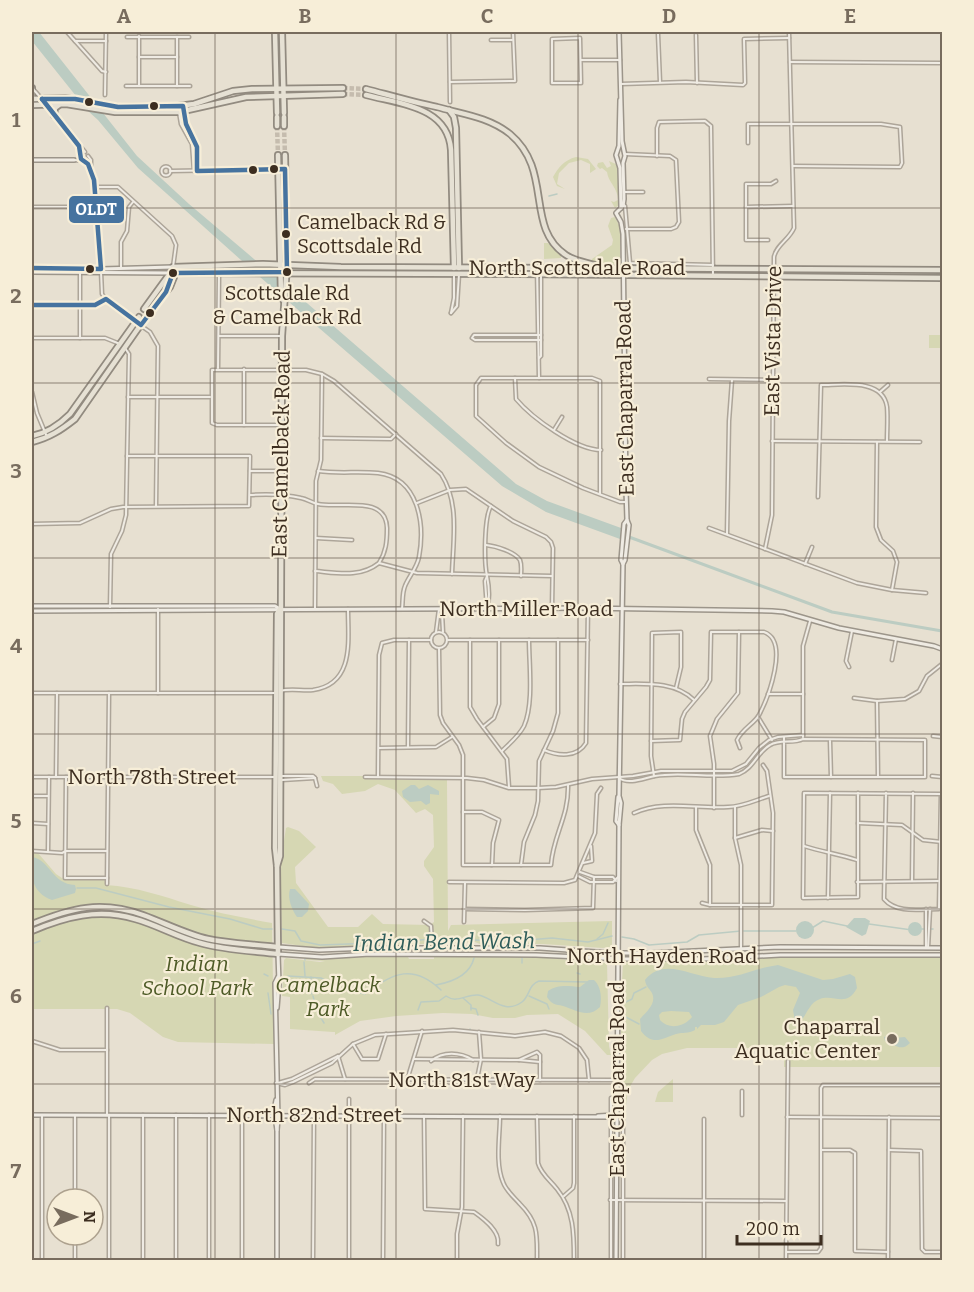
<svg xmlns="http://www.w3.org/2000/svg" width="974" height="1292" font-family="Bitter,serif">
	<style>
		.green { fill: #d6d7b3 }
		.water { fill: #bcccc2; fill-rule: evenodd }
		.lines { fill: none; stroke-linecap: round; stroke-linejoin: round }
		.stream { stroke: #bcccc2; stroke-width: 1.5 }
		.canal { stroke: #bcccc2; stroke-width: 3 }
		.primary-tunnel { stroke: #c5bcae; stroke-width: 4.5; stroke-dasharray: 4.5 2; stroke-linecap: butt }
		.street-casing { stroke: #ada599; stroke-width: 5 }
		.secondary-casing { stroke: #9c958a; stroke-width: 6 }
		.primary-casing { stroke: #928b80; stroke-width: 8 }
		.street { stroke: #efebe3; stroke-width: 2 }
		.secondary { stroke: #efebe3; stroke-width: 3 }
		.primary { stroke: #e6e1d4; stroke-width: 4.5 }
		.bus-1-casing { stroke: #f7eed8; stroke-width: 9 }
		.bus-1 { stroke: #46739f; stroke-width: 4.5 }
		.grid { fill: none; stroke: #786c5e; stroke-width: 1.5; stroke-opacity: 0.55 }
		.bus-dot { fill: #3d2e20; stroke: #f7eed8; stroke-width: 2 }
		.poi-dot { fill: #786c5e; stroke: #f7eed8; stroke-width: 2 }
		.labels { text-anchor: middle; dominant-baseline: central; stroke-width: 4.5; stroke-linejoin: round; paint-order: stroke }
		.bus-label { font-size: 20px; fill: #3d2e20; stroke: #f7eed8; text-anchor: start }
		.street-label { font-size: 21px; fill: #3d2e20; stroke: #f7eed8 }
		.park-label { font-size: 21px; font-style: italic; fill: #4d5a26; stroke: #f7eed8 }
		.poi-label { font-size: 21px; fill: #3d2e20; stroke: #f7eed8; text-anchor: end }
		.water-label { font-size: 22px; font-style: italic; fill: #2f5d5a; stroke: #f7eed8 }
		.line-badge { stroke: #f7eed8; stroke-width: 2 }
		.badge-label { font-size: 16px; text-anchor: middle; font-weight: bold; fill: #fff }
		.neatline { fill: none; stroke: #786c5e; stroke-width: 2 }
		.grid-label { font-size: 20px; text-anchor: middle; font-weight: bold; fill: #786c5e }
	</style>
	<rect width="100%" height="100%" fill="#e7e0d1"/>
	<g class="green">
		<path d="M576 157 588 159 596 169 590 173V164L581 160 569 163 559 173 557 184 565 189 557 186 553 177C558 168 564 160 576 157Z"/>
		<path d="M609 161 618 165H616L618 169 619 205 615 208 611 201 614 202 618 200C618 188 608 182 607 172L602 168 600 169 597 166 598 163 603 162 607 168 611 166Z"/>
		<polygon points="615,217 620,227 620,264 615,266 590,263 592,259 612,245 613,240 608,226 611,218"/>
		<polygon points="544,243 548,243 561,255 561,258 544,259"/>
		<rect x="929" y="335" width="13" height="13"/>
		<polygon points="321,776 363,776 366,779 447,780 448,931 451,925 612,921 612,947 603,948 543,944 480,944 475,942 316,948 282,943 280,866 286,828 288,827 299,831 316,847 295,867 296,883 328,927 358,927 372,914 383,924 430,925 434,922 433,879 424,866 424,861 434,847 433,815 425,809 416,813 395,790 378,784 365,791 342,794 333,784 323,781"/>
		<path d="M32 853H38L56 874 65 880H106V885C137 887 162 896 191 905 217 913 245 918 272 923L274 1044 178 1042 163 1037 130 1013 117 1009H32Z"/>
		<path d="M371 957H408L409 959H434V957H521L522 960 523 957C545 957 567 960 588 962L589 963 590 962 607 963 609 1046 611 1055H607L585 1031 558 1014 527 1015 515 1018H493L472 1014 443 1013 396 1016 360 1021 335 1035V1032H333L290 1029V997L282 996 284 960 286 958 320 962 325 961 306 960V958Z"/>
		<polygon points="776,957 942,957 942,1067 784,1067 784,1048 687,1048 662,1054 652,1060 635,1078 628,1090 625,1113 621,1113 621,999 623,963 626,962 698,962"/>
		<polygon points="673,1079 673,1102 655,1102 658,1092"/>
	</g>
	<g class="water">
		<polygon points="32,32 39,32 137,156 189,204 273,275 278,278 516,484 547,501 621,528 620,539 546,512 502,486 260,277 138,168 98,120 88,111 32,41"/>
		<polygon points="411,785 415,785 419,789 428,785 439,791 439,795 430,794 430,803 426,805 421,801 410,802 403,797 402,791"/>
		<path d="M32 857C50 860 52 884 75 885L76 889 75 893 52 900C31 892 31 876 32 857Z"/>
		<path d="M290 889H295L309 904 308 911 302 917H297C292 910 287 898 290 889Z"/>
		<polygon points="854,918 865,918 870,921 866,934 862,936 846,927"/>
		<circle cx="805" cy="930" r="9"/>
		<circle cx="915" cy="929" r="7"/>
		<path d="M778 965 823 980 833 979 850 974 855 977 857 988C847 1008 834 994 820 999 808 1003 807 1017 798 1023L795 1021 793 1010 800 993 796 987 785 985 779 987 761 997 738 1005 724 1022 715 1025H701L697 1029V1027H695V1030C688 1034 683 1032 676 1034 662 1039 652 1046 641 1031L640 1019C646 1012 657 1004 652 993 649 988 646 987 645 980 663 957 690 976 714 978 738 979 755 968 778 965ZM671 1011 689 1012 692 1017C684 1027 669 1030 660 1020L659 1015 662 1012Z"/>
		<path d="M589 980H594C601 986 602 998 600 1007 588 1019 576 1010 563 1006 555 1004 552 1005 547 997L548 991C558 984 568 986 580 987Z"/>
		<path d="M890 1035 895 1038 905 1037 910 1043C900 1053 894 1043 885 1041L884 1037Z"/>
	</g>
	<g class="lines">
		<g class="stream">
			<polyline points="549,196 557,194"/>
			<polyline points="77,888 96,888 169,907 230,919 263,929 272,929"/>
			<polyline points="869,924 912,930"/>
			<polyline points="812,928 823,921 847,926"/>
			<polyline points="282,929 295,931 301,941 320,945 404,942 429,939 515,941 552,938 588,942 612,936"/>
			<polyline points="922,929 933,929"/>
			<polyline points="622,937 634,939 649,945 687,942 699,935 741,931 796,931"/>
			<polyline points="597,939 603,934 608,923"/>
			<polyline points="32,944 40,941"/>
			<polyline points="522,957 522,963"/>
			<polyline points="305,960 305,959"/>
			<polyline points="304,962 305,976"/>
			<polyline points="577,973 580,974"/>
			<polyline points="264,974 268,976"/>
			<polyline points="288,976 321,978 341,989 365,994"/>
			<polyline points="311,977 312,994"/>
			<path d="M436 985C452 982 470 975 474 958"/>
			<polyline points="268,993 271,1014"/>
			<path d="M367 993C393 972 414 964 441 990"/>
			<polyline points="313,996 317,1011 324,1023"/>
			<polyline points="529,996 547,1004 549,1009"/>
			<polyline points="463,998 471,1005 471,1010"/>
			<polyline points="624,1003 632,999 634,993 646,987"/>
			<polyline points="471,1008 476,1009 478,1015"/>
			<path d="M418 1010 421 1002 439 1001 446 996C457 1004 466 994 478 995 492 997 504 1015 522 1002 530 996 528 985 539 981L587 982"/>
			<polyline points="624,1016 639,1024"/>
			<polyline points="470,1033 470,1029"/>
		</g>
		<polyline class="canal" points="621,534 832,612 942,631"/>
		<g class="primary-tunnel">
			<polyline points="343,88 366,89"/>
			<polyline points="343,94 366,95"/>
			<polyline points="277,126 278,155"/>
			<polyline points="284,126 285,155"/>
		</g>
		<g class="street-casing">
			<g id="street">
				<polyline points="67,32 102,71 106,72"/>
				<polyline points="449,32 450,102"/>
				<polyline points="658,34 660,82"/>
				<polyline points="696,35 697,83"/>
				<polyline points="127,37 189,37"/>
				<polyline points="177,37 177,86"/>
				<polygon points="580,38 581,83 552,83 552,39"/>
				<polyline points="491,40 512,40"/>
				<polyline points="75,41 106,41"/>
				<polyline points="139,57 177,57"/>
				<polyline points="581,60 620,60"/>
				<polyline points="790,62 942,63"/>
				<polyline points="450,82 515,81 513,32"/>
				<polyline points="621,84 686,82 743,85 745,83 744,39 789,38"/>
				<polyline points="139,85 139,36"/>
				<polyline points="126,86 190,86"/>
				<polyline points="33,89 41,98"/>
				<polyline points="105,95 106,32"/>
				<polyline points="47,105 85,152"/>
				<polyline points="178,106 181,124 192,144 194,171"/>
				<polyline points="183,106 186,124 197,147 197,171"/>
				<polyline points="748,143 748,124 881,124 900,127 902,163 900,167 793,166"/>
				<polyline points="79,146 80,157 83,161"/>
				<polyline points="625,154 670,156 676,160 679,222 676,227 671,229 626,229"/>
				<polyline points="88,156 91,160 91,172 95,187 96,210 99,227 102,294 110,304 150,332 158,346 156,506"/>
				<polyline points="657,156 657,128 659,122 705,121 711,126 713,276"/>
				<polyline points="74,160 85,161"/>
				<circle cx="166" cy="171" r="4.5"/>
				<polyline points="170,171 285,169"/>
				<polyline points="95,187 118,187 172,236 176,245 173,267"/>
				<polyline points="624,192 643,192"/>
				<polyline points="623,204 625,206 630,263 713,265"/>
				<polyline points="32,207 95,207"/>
				<polyline points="746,207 793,206"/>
				<polyline points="768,240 746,240 746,184 771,184 776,181"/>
				<polyline points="121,268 121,242 127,231 129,207 133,202"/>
				<polyline points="537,268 539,378"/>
				<polyline points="32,305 95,305 106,299"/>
				<polyline points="451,313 457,306 459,274"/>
				<polyline points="451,313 454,298 454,274"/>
				<polyline points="219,336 282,336"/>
				<polyline points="32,338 105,338 120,344"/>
				<polyline points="80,338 80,273"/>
				<polyline points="541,340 475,340 472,338 474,335 541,335"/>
				<polyline points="539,358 541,356 541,275"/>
				<polyline points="218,368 219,275"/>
				<path d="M515 378 516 399C532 418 576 450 601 450"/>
				<polyline points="709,379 772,380"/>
				<polyline points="32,392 37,413 47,437"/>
				<polyline points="880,392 888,385"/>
				<polyline points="128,397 210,397"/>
				<polyline points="244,425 244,369"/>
				<path d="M282 425H217L212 423V370H306L322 374 334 381 441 474C460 503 453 540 452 574"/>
				<polyline points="554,430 562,417"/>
				<polyline points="321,438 391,439 396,434"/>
				<polyline points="772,441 920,442"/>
				<polyline points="877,442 876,527 881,540 893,551 897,562 892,590"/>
				<polyline points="250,471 280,471"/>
				<path d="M318 471C338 474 358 471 378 473 419 478 425 524 419 557 417 568 409 576 405 586 402 593 403 601 402 609"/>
				<polyline points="600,494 600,381 592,378 481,378 476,385 476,416 506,443 539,467 583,488 620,502 626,502"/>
				<path d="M250 495C267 494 284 494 301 498 307 499 312 503 318 504 340 509 386 494 387 528 387 542 386 552 379 563"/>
				<path d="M818 497 821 385C842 385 883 378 887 407 888 418 887 430 887 441"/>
				<polyline points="417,503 450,490 466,489 513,521 546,537 551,542 553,548 552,608"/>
				<polyline points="32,524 80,523 111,509 123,507 249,506 250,456 127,456"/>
				<polyline points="709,528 857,583 892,590 926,593"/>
				<polyline points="727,534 729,421 732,380"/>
				<polyline points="316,538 352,540"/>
				<path d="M486 545C496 546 515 552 520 560 522 565 521 571 521 576"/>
				<path d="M765 549 772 515 774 257C776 245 789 240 794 228L789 32"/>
				<polyline points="805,564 812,547"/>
				<path d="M315 571C338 573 360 578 379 563L417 573 552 576"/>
				<polyline points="487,576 485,581 487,608"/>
				<polyline points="110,607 111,554 122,531 126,515 129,354 125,348"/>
				<polyline points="315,608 316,481 321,460 322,374"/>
				<polyline points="158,609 158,693"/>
				<polyline points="439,609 442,613 443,632"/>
				<path d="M487 609C490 599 489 586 487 576 484 562 484 517 491 506"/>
				<circle cx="439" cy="640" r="8"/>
				<polyline points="436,632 439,609"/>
				<polyline points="448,640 588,640"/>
				<polyline points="470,640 470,707 477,719 507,759 509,787"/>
				<path d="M439 649 440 715 443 723 459 745 463 755V865H551C553 835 569 817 568 785"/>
				<polyline points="892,660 896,639"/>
				<polyline points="849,667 846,661 852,631"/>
				<path d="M620 684C646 684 674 681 694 700"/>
				<path d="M280 691C290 688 302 691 313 690 355 684 348 640 348 609"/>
				<polyline points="32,693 275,693"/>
				<polyline points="768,694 803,694"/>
				<polyline points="854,698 877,701 905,699 919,691 927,676 942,664"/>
				<polyline points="877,701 878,776"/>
				<polyline points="758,717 772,740"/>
				<polyline points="483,727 494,718 499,704 499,640"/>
				<polyline points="933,736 942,737"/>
				<polyline points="803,737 803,646 810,621"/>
				<path d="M651 741 680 740 682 719 685 712 706 687 710 680 711 632H764C790 641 768 698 759 715 754 724 743 728 737 740L740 748"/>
				<polyline points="830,741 831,777"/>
				<polyline points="408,747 409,640"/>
				<polyline points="379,748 436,747 452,737"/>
				<path d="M544 750C558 756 577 758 586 743L588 608"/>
				<path d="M502 751C510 743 519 736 524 726 534 704 529 664 529 640"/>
				<polyline points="280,776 313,776 315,778"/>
				<polyline points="378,776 379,655 382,643 394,640 431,640"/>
				<polyline points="654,776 651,756 652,633 681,632 681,667 676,688"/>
				<polyline points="932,776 942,777"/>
				<polyline points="32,777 275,777"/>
				<polyline points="56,777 57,693"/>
				<polyline points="66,777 65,878 107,878"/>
				<polyline points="365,777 467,778 484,780 509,788 538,788 556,787 592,779 633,776 661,771 732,771 746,764 759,748 769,740 778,737 803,735"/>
				<polyline points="315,778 317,786"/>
				<path d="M619 778C629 785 644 778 655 776 682 771 711 779 739 774 754 768 757 752 770 745 780 739 793 744 803 739L925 740V777H784V737"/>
				<polyline points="282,780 315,778"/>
				<path d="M858 793V897L803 898 804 793 941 794 939 909C920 909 897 914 884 899L886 793"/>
				<polyline points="32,796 48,796"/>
				<polyline points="696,807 696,830 710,865 710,905"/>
				<polyline points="735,807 735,838 741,865 741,950"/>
				<polyline points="714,808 714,764 710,736 717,719 738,693 739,632"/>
				<polyline points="463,812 482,812 499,820 493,843 492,865"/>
				<path d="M634 813C664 800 695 809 728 807 742 807 756 800 769 796"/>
				<polyline points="32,823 48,824"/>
				<polyline points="858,823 902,825 923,840 942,842"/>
				<polyline points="735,838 762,830 773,831"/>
				<path d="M804 846C822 852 839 854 857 860"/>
				<polyline points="32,851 62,853 66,851 107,851"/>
				<polyline points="48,851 49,777"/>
				<polyline points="583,863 592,861 591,846"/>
				<polyline points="521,865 524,842 535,815 538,801 539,761 553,731 558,713 558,640"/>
				<polyline points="580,872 594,877 613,877 616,881"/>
				<polyline points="578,876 590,882 613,882 618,877"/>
				<polyline points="912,881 913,793"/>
				<polyline points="449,882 564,883 575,880 595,833 597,794 601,788"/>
				<polyline points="857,882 938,881"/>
				<polyline points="107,884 109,693"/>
				<polyline points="828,898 830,793"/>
				<polyline points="702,903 710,905 772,905 773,813 767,771 763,765"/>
				<polyline points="464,909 525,910 593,908 594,877"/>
				<polyline points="424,921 431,926 432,942"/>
				<polyline points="464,922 465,883"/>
				<polyline points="926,948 926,909"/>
				<polyline points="928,948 930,909"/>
				<polyline points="107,1008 107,1115"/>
				<polyline points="32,1041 60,1050 107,1050"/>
				<polyline points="353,1044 362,1059 378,1059 386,1034"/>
				<polyline points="338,1056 345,1079"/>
				<polyline points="414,1059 519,1060 537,1052 540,1055 540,1080"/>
				<polyline points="519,1060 540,1062"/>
				<path d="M431 1061C443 1051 460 1052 473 1060"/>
				<polyline points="477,1079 481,1059 479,1032"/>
				<polyline points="407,1080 422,1031"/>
				<polyline points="276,1083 285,1085 293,1082 332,1063 353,1044 375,1035 453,1030 515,1036 545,1032 561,1036 579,1048 587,1060 589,1080"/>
				<polyline points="278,1083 292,1079 338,1056"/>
				<polyline points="309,1083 315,1079 616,1080"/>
				<polyline points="42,1115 42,1260"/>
				<polyline points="209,1115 209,1260"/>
				<polyline points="742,1115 742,1091"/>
				<path d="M424 1116 425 1209 474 1212C484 1219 500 1231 498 1244"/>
				<path d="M500 1116C500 1136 495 1163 503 1182 506 1191 514 1197 520 1204 539 1223 537 1236 537 1260"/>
				<path d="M537 1116 538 1163C541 1174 550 1180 557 1189 574 1210 574 1234 574 1260"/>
				<polyline points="787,1117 942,1118"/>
				<polyline points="822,1150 850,1150 855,1153 855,1251 888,1252"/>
				<polyline points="889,1150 921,1151 922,1249 925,1252 942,1252"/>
				<polyline points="564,1196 573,1188 574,1183 574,1116"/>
				<polyline points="75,1199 75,1115"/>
				<polyline points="610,1200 786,1201"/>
				<polyline points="787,1252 818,1252 821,1248 821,1088 823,1085 942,1085"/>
				<polyline points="75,1260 75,1235"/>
				<polyline points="109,1260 109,1115"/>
				<polyline points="143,1260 143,1115"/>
				<polyline points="176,1260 176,1115"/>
				<polyline points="242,1260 242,1115"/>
				<polyline points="313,1260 314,1115"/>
				<polyline points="349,1260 349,1099"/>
				<polyline points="383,1260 384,1115"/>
				<polyline points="457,1260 457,1234 462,1207 463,1116"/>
				<polyline points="611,1260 611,1098"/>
				<polyline points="623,1260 623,1119"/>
				<polyline points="704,1260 704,1119"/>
				<polyline points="786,1260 788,1061"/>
				<polyline points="888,1260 889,1117"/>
			</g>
		</g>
		<g class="secondary-casing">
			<g id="secondary">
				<polyline points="619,32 622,141 625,156 623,163 624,199 623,206 616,213 621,222 623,234 626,490 627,520 629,525 625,560 623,564"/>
				<polyline points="620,100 619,146 616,155 620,168 621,208"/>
				<polyline points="32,160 74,160"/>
				<polyline points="32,268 101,269 173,267"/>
				<polyline points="32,272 171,273"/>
				<polyline points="32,606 275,606 280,609"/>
				<polyline points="32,611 582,608 772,611 784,612 839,628 934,646 942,649"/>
				<polyline points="618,797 616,821 619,825"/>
				<polyline points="279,947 319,950 370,948 540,948 610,953 651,953 780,947 942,948"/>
				<polyline points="277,1008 279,983 278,954 322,957 370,954 536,955 623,959 703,959 780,955 942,955"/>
				<polyline points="276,1100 274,1111 277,1130 277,1260"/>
				<polyline points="32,1115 611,1117 617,1115"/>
				<polyline points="598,1116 615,1115"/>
				<polyline points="277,1130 278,1119 275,983 278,977"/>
				<polyline points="616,1260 619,825 621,803 619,796 623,564 621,560 624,524 627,520"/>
			</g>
		</g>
		<g class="primary-casing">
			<g id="primary">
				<polyline points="275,32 277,113"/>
				<polyline points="282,32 284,113"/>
				<path d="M366 89C389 95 413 102 437 107 462 114 489 117 510 134 554 171 524 227 566 255 576 262 588 262 600 267"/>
				<path d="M366 95C399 104 448 106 451 150L454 268"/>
				<polyline points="32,97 32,88"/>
				<polyline points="32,99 65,98 118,107 178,106 194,104 233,91 252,89 343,88"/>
				<polyline points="32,105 66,104 115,112 179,112 246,97 343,94"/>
				<polyline points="449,110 454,117 456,128 459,268"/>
				<polyline points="54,115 55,108 59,105"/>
				<polyline points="277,117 277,126"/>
				<polyline points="284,117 284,126"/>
				<polyline points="278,155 281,296 283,300"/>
				<polyline points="173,273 520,274 942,278"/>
				<polyline points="144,309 168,276 173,273"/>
				<polyline points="149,313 170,287 174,277 173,267 263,264 341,267 942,270"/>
				<path d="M32 436C47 433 59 425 70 414L139 317"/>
				<path d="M32 442C49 438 61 430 75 419L144 320"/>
				<polyline points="277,866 280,856 282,336 287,265 285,155"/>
				<path d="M32 924C71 908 101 900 143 915 165 923 186 934 208 939 231 944 255 944 277 947"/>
				<path d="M32 931C65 917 98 908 135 919 157 925 177 937 200 943 224 950 252 951 278 954L277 866 275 848 277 614 280 609"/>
			</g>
		</g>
		<use href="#street" class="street"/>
		<use href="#secondary" class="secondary"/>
		<use href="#primary" class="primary"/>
		<g class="bus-1-casing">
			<g id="bus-1">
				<polyline points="32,268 101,269 94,180 88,164 81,159 79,146 42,99"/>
				<polyline points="32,305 95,305 106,299 141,325 166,292 173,273 287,272 285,169 197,171 197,147 186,124 183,106 118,107 75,99 42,99"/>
			</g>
		</g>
		<use href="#bus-1" class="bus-1"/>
	</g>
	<path class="grid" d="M215 32V1260M396 32V1260M578 32V1260M759 32V1260M32 208H942M32 383H942M32 558H942M32 734H942M32 909H942M32 1084H942"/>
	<g class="bus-dot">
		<circle cx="89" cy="102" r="5"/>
		<circle cx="154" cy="106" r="5"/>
		<circle cx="274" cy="169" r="5"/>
		<circle cx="253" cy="170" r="5"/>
		<circle cx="286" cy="234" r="5"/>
		<circle cx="90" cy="269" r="5"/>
		<circle cx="287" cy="272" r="5"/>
		<circle cx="173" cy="273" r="5"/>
		<circle cx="150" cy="313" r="5"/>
	</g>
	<circle class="poi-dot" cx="892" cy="1039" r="6"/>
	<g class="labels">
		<g class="bus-label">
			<text x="297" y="222">Camelback Rd &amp;<tspan x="297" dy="24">Scottsdale Rd</tspan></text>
			<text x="287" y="293" text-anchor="middle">Scottsdale Rd<tspan x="287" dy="24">&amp; Camelback Rd</tspan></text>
		</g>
		<g class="street-label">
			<text x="577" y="268">North Scottsdale Road</text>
			<text transform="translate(773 341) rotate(-89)">East Vista Drive</text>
			<text transform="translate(625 398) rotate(-91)">East Chaparral Road</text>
			<text transform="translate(281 454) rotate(-89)">East Camelback Road</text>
			<text x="526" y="609">North Miller Road</text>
			<text x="152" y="777">North 78th Street</text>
			<text x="662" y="956">North Hayden Road</text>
			<text transform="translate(617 1079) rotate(-90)">East Chaparral Road</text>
			<text x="462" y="1080">North 81st Way</text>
			<text x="314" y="1115">North 82nd Street</text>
		</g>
		<g class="park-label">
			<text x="197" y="964">Indian<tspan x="197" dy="24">School Park</tspan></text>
			<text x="328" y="985">Camelback<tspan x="328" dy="24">Park</tspan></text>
		</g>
		<g class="poi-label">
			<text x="880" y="1027">Chaparral<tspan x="880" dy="24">Aquatic Center</tspan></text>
		</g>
		<g class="water-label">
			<text transform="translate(444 942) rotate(-1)">Indian Bend Wash</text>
		</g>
	</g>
	<rect class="line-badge" x="68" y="195" width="57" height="29" rx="6" fill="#46739f"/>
	<g class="badge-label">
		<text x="96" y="215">OLDT</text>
	</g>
	<rect width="974" height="1292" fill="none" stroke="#f7eed8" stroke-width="66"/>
	<g transform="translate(75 1217) rotate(90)"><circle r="28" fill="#f7eed8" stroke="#ada18e" stroke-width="1.5"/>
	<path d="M0-4.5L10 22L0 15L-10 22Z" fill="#786c5e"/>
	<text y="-9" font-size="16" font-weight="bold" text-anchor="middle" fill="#3d2e20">N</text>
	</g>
	<path d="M737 1235v9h84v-9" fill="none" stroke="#3d2e20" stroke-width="3"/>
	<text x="746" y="1235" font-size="18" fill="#3d2e20" stroke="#f7eed8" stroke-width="4.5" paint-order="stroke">200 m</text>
	<rect x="33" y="33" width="908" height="1226" class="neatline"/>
	<g class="grid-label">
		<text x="124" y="23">A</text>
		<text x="305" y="23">B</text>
		<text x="487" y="23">C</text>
		<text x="669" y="23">D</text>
		<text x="850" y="23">E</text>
		<text x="16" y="127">1</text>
		<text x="16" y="303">2</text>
		<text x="16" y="478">3</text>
		<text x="16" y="653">4</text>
		<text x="16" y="828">5</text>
		<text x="16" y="1003">6</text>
		<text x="16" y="1178">7</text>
	</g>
</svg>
